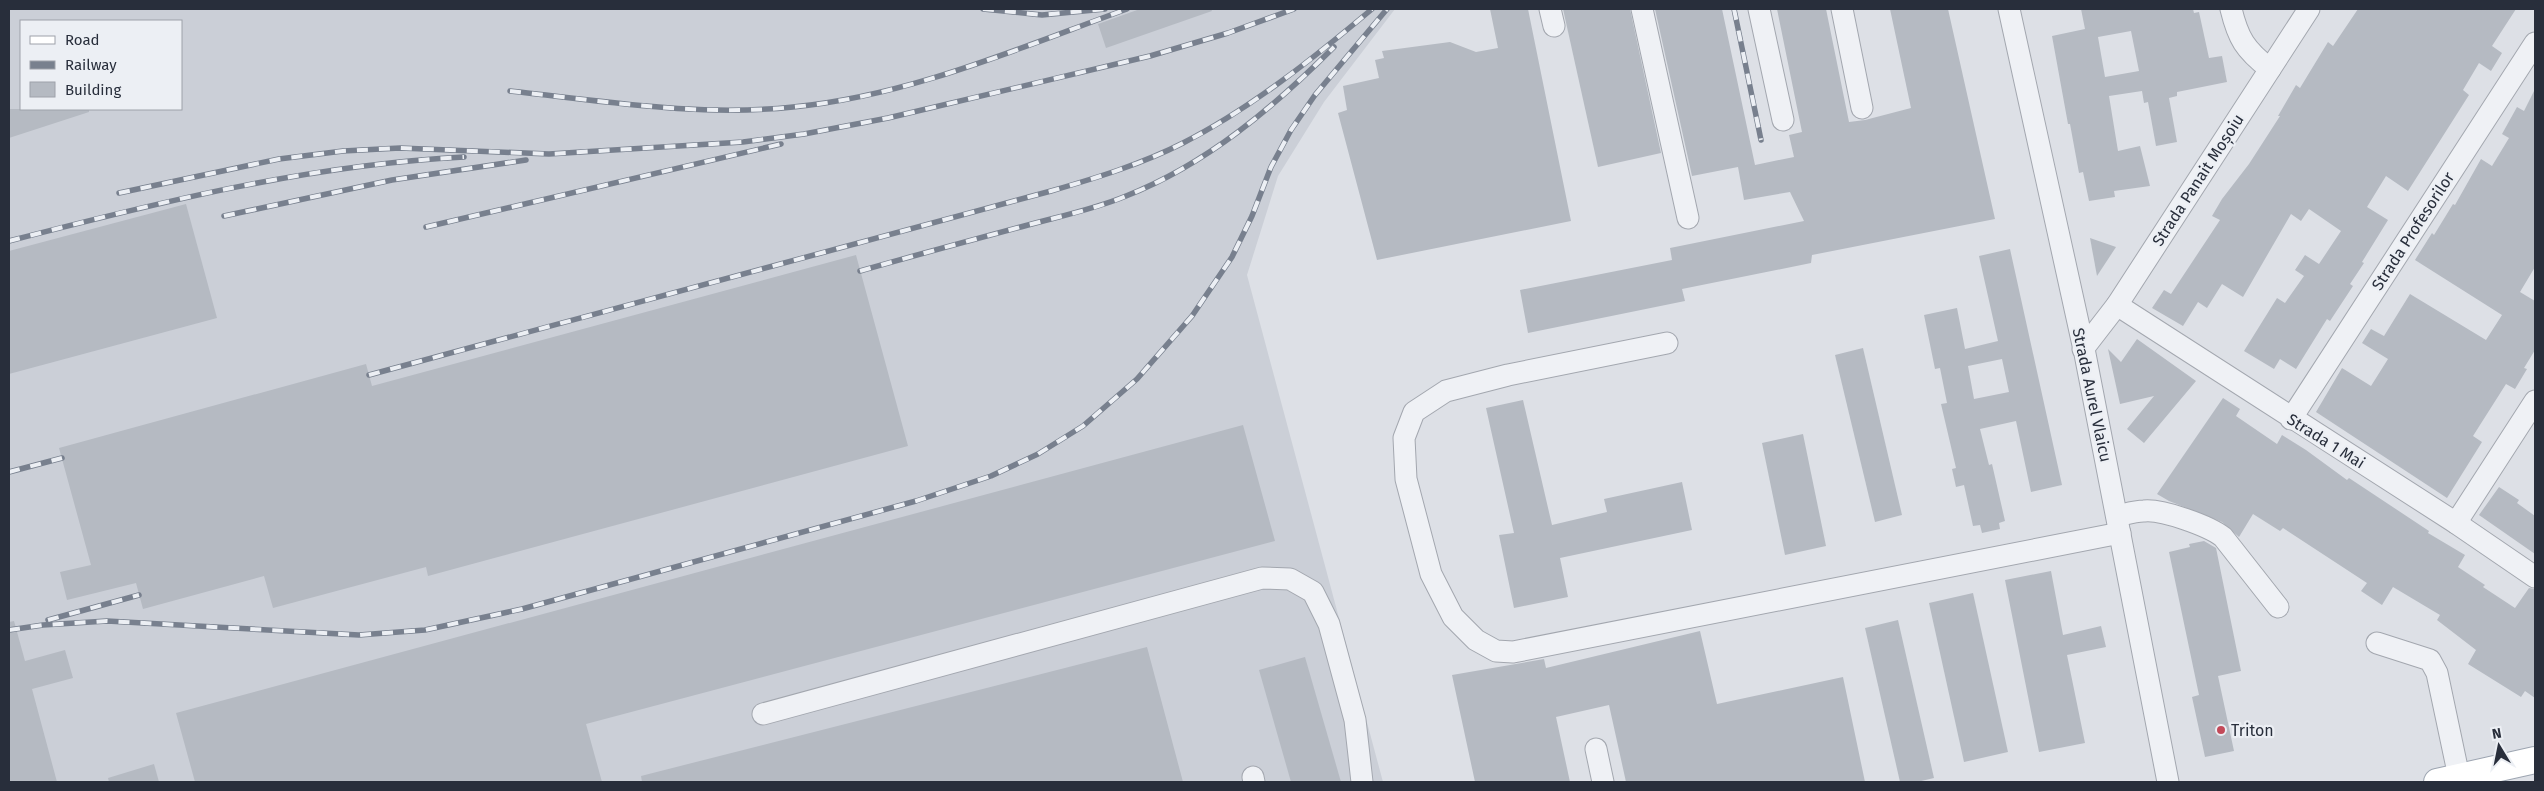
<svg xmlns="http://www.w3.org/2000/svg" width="2544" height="791" font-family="'Fira Sans',sans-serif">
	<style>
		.built { fill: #cbcfd7; fill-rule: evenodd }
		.building { fill: #b5bac2; fill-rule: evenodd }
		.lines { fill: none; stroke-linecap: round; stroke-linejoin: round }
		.minor-casing { stroke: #a3a7af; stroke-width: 23 }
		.major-casing { stroke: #9da5b1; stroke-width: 28 }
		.minor { stroke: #eff1f5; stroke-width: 21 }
		.major { stroke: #fff; stroke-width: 26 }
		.rail-casing { stroke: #78808e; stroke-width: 5.5 }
		.rail { stroke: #eceff4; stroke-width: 4; stroke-dasharray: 11; stroke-linecap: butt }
		.poi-dot { fill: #c34a59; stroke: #eceff4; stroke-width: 2 }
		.labels { text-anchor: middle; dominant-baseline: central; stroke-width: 4.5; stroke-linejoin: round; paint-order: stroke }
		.street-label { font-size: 16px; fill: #282e3b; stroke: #eceff4 }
		.poi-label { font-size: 16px; fill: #282e3b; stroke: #eceff4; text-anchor: start }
	</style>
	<rect width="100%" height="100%" fill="#dde0e6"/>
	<path class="built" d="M9 9H1395L1324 102 1278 176 1247 275 1383 782H9ZM21 21H181V109H21Z"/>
	<g class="building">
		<polygon points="1140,9 1211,9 1212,11 1106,48 1098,24"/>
		<polygon points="1490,9 1528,9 1571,221 1377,260 1338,113 1347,110 1343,86 1379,78 1375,60 1384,58 1382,51 1450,42 1476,52 1498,48"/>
		<polygon points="1563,9 1630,9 1661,153 1598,167"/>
		<polygon points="1655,9 1722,9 1755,165 1794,157 1789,135 1802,132 1777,9 1826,9 1849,122 1865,120 1911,108 1890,9 1948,9 1995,219 1812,255 1811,263 1682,289 1685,301 1528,333 1520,290 1672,260 1670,248 1804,221 1790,192 1744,200 1738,167 1692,176"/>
		<path d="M2081 9H2193L2194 13 2199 12 2209 58 2222 56 2227 82 2177 92V96L2169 98 2177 142 2156 146 2148 102 2144 103 2142 91 2109 96 2118 151 2140 146 2150 186 2114 191 2115 197 2089 201 2083 172 2079 173 2070 124H2068L2052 36 2085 29ZM2131 31 2139 71 2105 77 2098 37Z"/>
		<polygon points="2358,9 2516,9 2492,46 2502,53 2491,71 2479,63 2463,90 2469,95 2408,191 2386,176 2367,207 2388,220 2362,262 2364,263 2350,284 2353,286 2330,321 2327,319 2296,369 2280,359 2274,369 2244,351 2277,298 2285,303 2304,276 2295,270 2305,255 2319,264 2341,231 2309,209 2301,221 2291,214 2243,297 2222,284 2207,308 2198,302 2183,326 2152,308 2164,290 2171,294 2220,220 2212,216 2222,199 2249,164 2280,116 2278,116 2296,85 2300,88 2328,42 2333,46"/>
		<polygon points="2535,89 2535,267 2520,292 2535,301 2535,350 2524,368 2527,369 2515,389 2506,384 2473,436 2482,442 2447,498 2316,412 2342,368 2371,386 2388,359 2362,343 2371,329 2384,336 2410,294 2486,340 2502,315 2415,260 2432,233 2434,235 2453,204 2455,205 2481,159 2492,166 2509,138 2502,134 2517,107 2524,111"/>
		<polygon points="9,109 89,109 89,112 9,138"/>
		<polygon points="186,204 217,318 9,374 9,251"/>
		<polygon points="2090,238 2116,247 2097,276"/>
		<path d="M2010 249 2062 485 2031 492 2016 421 1980 429 1989 465 1992 464 2005 521 1999 523 2000 529 1982 533 1980 525 1973 526 1964 485 1956 487 1952 469 1956 468 1941 404 1947 403 1940 368 1935 369 1924 315 1957 308 1965 349 1998 341 1979 256ZM2002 359 2009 392 1974 399 1968 366Z"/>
		<polygon points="856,255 908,446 428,576 426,567 273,608 264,576 143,609 136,583 67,600 60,572 91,565 59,448 366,364 372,386"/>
		<polygon points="2137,339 2196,381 2144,443 2127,429 2154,396 2120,404 2108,349 2121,362"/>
		<polygon points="1863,348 1902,515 1875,522 1835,355"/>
		<polygon points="2223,398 2240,409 2236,416 2277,444 2282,435 2306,450 2347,480 2349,478 2429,531 2428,533 2465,555 2458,567 2485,585 2483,587 2515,608 2529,588 2535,589 2535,698 2525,691 2521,697 2468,664 2476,650 2437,620 2440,615 2393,587 2382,605 2361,591 2367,583 2283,528 2280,531 2253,514 2239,537 2222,522 2169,501 2157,494"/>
		<polygon points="1523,400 1552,525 1607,512 1604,499 1682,482 1692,530 1560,558 1568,597 1514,608 1499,535 1514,533 1486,408"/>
		<polygon points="1243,425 1275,541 586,724 602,782 195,782 176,713"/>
		<polygon points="1803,434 1826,546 1785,555 1762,443"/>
		<polygon points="2499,487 2519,500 2517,503 2535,516 2535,554 2479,515"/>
		<polygon points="2204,541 2216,548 2241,671 2218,676 2234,751 2205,757 2192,697 2199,695 2169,552 2190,547 2189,544"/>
		<polygon points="2051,571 2063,635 2101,626 2106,647 2067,655 2085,743 2039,752 2005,580"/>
		<polygon points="1973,593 2008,752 1964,762 1929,603"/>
		<polygon points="1898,620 1934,778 1917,782 1900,782 1865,628"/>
		<polygon points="14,621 25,661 65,650 73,678 32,689 57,782 9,782 9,622"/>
		<polygon points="1700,631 1717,704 1843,677 1865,782 1626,782 1609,705 1556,717 1570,782 1475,782 1452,675 1544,659 1546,668"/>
		<polygon points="1147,647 1183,782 642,782 641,776"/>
		<polygon points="1305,657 1341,782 1291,782 1259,670"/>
		<polygon points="154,764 159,782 109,782 108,778"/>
	</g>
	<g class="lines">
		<g class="minor-casing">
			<g id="minor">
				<polyline points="1550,9 1554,26"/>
				<polyline points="1642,9 1688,218"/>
				<polyline points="1759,9 1783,120"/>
				<polyline points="1842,9 1862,108"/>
				<polyline points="2009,9 2085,354 2168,782"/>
				<path d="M2231 9C2238 38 2245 50 2270 69"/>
				<polyline points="2117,305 2456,523 2535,577"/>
				<polyline points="1667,343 1508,375 1446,391 1414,412 1404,438 1406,479 1431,574 1453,617 1476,640 1496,651 1513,652 2120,533"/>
				<polyline points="2083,349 2117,305 2309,9"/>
				<polyline points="2291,419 2535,43"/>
				<path d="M2117 516C2126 514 2135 511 2144 511 2162 509 2209 526 2223 537L2278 607"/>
				<polyline points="2456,523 2535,401"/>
				<polyline points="2377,643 2430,660 2437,673 2459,777"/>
				<polyline points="763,714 1262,578 1290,579 1313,592 1329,624 1355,720 1362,782"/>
				<polyline points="1596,749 1603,782"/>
				<polyline points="1253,777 1254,782"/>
			</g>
		</g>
		<g class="major-casing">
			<polyline id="major" points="2437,782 2535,760"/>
		</g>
		<use href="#minor" class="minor"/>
		<use href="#major" class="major"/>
		<g class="rail-casing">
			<g id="rail">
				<polyline points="983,9 1042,15 1105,9"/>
				<polyline points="1734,9 1761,140"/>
				<path d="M510 91C604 101 699 117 793 107 909 96 1019 48 1127 9"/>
				<polyline points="119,193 279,159 343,151 400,148 549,154 743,142 804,134 888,118 1150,56 1228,33 1294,9"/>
				<polyline points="224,216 392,180 526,160"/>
				<polyline points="426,227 781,144"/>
				<path d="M9 241C160 202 308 165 464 157"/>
				<path d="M860 271C916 255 972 240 1028 225 1061 216 1095 209 1126 196 1207 164 1274 107 1334 47"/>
				<path d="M369 375 1051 191C1096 178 1142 164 1183 143 1250 109 1315 57 1372 9"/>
				<polyline points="9,472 62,458"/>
				<polyline points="48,620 139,595"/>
				<polyline points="9,630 43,625 107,621 359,635 425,630 522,609 916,501 991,476 1038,454 1083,426 1137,379 1192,316 1232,257 1252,216 1271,167 1291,130 1315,95 1387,9"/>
			</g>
		</g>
		<use href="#rail" class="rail"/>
	</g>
	<circle class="poi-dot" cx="2221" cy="730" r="5"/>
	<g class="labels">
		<g class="street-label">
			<text transform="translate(2198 180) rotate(-57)">Strada Panait Moșoiu</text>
			<text transform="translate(2413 231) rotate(-57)">Strada Profesorilor</text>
			<text transform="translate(2092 395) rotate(78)">Strada Aurel Vlaicu</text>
			<text transform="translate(2326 441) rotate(32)">Strada 1 Mai</text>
		</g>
		<g class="poi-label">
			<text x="2231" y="730">Triton</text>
		</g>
	</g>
	<rect width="2544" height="791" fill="none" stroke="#282e3b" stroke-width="20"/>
	<rect x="20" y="20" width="162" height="90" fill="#eceff4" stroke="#9ea2aa"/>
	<rect x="30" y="36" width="25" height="8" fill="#ffffff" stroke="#9ea2aa"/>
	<text x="65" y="45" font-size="15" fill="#282e3b">Road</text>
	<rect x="30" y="61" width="25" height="8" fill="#78808e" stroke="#9ea2aa"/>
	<text x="65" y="70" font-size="15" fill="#282e3b">Railway</text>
	<rect x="30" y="82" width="25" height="15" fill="#b5bac2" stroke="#9ea2aa"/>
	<text x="65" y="95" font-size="15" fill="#282e3b">Building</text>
	<g transform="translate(2499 746) rotate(350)" stroke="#eceff4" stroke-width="4" paint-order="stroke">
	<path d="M0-4L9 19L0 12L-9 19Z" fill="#282e3b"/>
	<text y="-8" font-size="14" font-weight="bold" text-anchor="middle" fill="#282e3b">N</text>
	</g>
</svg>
